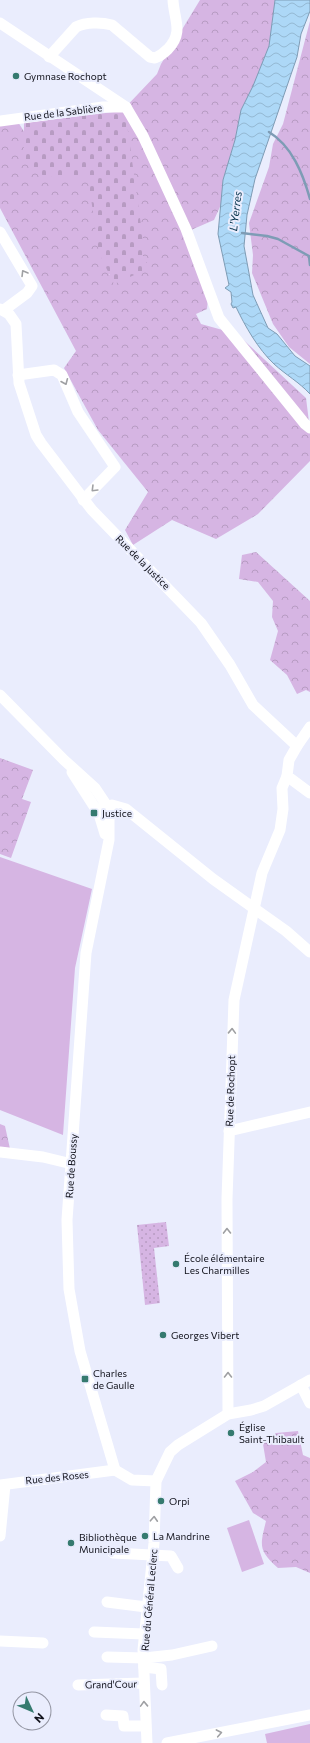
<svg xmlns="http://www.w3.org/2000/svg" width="310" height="1743" font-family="Commissioner,sans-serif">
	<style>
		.green { fill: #d6b5e3 }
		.forest { fill: url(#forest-crowns) }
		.cemetery { fill: url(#cemetery-stones) }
		.park { fill: url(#park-dots) }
		.water { fill: url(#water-waves); stroke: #7e9cb5 }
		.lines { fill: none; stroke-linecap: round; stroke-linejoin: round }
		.stream { stroke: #7e9cb5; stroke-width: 2.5 }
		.minor { stroke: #fff; stroke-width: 11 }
		.oneway { stroke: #9fa0a3 }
		.poi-dot { fill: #357a6f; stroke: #eaedfd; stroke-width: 1.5 }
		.labels { text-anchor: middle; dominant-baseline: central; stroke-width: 4; stroke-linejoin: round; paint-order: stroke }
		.poi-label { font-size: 10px; fill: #10111a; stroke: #eaedfd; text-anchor: start }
		.street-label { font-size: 10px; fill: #10111a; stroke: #eaedfd }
		.water-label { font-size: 11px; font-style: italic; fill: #06334c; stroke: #eaedfd }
	</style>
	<defs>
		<pattern id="forest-crowns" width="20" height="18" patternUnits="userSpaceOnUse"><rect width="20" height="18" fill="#d6b5e3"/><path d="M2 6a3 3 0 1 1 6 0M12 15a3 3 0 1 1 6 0" fill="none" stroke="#b79bc2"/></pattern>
		<pattern id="cemetery-stones" width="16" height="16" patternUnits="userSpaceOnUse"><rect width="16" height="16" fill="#d6b5e3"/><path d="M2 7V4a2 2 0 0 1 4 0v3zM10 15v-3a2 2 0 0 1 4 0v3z" fill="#b79bc2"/></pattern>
		<pattern id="park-dots" width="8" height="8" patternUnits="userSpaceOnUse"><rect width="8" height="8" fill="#d6b5e3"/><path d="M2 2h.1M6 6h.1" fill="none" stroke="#b79bc2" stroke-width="1.8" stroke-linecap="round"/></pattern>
		<pattern id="water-waves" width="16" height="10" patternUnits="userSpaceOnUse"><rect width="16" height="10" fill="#add8f7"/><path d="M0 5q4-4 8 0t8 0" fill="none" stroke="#94b8d3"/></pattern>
	</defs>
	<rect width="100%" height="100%" fill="#eaedfd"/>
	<g class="green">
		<polygon points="0,857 92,889 75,968 63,1135 0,1110"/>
		<polygon points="249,1520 264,1564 242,1572 227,1528"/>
		<polygon points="310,1724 310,1743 267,1743 265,1734"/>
	</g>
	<g class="forest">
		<polygon points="200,0 281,0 273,51 247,117 229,172 224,198 214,220 191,230 189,251 202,279 209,288 207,309 196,314 201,324 237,334 306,398 310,430 310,461 258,514 216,539 172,520 133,545 125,530 148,492 98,430 64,368 76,351 0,208 0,126 18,122 46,166 88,174 96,183 115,250 109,275 138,264 137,224 120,113 157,74 161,64"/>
		<polygon points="310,21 310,364 289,347 273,324 252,273 253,255 249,223 269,167 273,144 283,124"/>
		<polygon points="256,552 310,601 310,692 306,690 297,694 287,675 270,660 278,631 272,617 273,601 258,582 239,579 242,555"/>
		<polygon points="0,758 33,770 22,799 31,802 11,858 0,854"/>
		<polygon points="0,1124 5,1126 10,1149 0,1148"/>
		<path d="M298 1431 303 1455 310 1458V1573L296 1567 278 1568C258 1550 260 1546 266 1521L253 1513 235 1481 253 1472 266 1462 263 1444 276 1433Z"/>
	</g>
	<path class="cemetery" d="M122 111 126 117 143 240V257L150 268 114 284 99 253 88 178C70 177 37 182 27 163 22 152 24 134 24 123Z"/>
	<polygon class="park" points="166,1222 169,1246 154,1248 160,1303 145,1305 137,1225"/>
	<path class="water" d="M275 0H310V11L301 34 297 57 255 179 247 215 244 246 253 295 268 328 277 334 295 356 310 366V394C299 382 286 375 274 364 258 349 245 326 236 307L233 308 231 304 232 302 231 292 225 288 229 285 218 234 223 180 235 140 241 110 253 86 269 46Z"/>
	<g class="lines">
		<g class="stream">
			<path d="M269 132C292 146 303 174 310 199"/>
			<polyline points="242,233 267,236 278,239 309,256 310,265"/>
		</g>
		<g class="minor">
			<polyline points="0,23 126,107 143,136 186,229 219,318 305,424 310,428"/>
			<path d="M49 57 76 27C86 22 101 22 112 25L150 57 155 58C160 56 164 53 168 49 184 32 174 20 173 0"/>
			<polyline points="0,121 103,107 126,107"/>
			<polyline points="0,232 32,286 27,293 4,310"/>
			<polyline points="0,309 9,314 16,324 19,383 36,435 41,443 92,510 201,623 230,665 253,705 297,746 289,760 287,776 310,793"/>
			<polyline points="18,375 54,370 62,375 78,412 115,467 83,500"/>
			<polyline points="0,695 64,760 95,788 107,806 109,815 109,840 86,953 67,1220 69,1289 80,1351 115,1470"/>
			<polyline points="297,746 310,727"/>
			<polyline points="72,772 99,814 105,834"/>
			<polyline points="96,810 112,805 126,809 213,879 286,931 310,952"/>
			<polyline points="229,1131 310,1112"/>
			<polyline points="0,1152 43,1157 72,1164"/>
			<polyline points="301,1385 310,1403"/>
			<polyline points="228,1414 227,1199 234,1000 262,873 280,830 283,809 282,788 287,776"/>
			<polyline points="115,1470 132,1480 156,1481"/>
			<polyline points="0,1485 115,1470"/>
			<polyline points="0,1536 5,1485"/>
			<polyline points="113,1553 171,1556 178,1568"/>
			<polyline points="107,1602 146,1607"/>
			<polyline points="94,1632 144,1634"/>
			<polyline points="0,1641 43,1643"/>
			<polyline points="107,1657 144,1658 172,1655 212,1646"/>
			<polyline points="144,1667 161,1669 162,1685"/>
			<polyline points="78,1685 143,1683"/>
			<polyline points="106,1715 123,1716 124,1726 145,1726"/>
			<polyline points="147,1743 143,1650 154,1543 156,1481 170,1452 178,1445 228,1414 251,1410 264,1406 310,1380"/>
			<polyline points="167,1743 310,1715"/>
		</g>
	</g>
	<defs><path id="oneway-chevron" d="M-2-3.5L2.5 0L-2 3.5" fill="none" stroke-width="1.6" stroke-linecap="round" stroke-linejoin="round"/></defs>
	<g class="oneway">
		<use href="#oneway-chevron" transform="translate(24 273) rotate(-121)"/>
		<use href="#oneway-chevron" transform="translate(65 382) rotate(67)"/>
		<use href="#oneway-chevron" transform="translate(94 489) rotate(135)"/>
		<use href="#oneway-chevron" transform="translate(232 1031) rotate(-88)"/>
		<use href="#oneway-chevron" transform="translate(227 1231) rotate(-91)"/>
		<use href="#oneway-chevron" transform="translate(228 1375) rotate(-90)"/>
		<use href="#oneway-chevron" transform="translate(154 1519) rotate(-87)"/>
		<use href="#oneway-chevron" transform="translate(144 1704) rotate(-92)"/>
		<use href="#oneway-chevron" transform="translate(219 1733) rotate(-11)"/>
	</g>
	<g class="poi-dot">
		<circle cx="16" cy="76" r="4"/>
		<rect x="90" y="809" width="8" height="8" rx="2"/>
		<circle cx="176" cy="1264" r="4"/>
		<circle cx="163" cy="1335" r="4"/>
		<rect x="81" y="1375" width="8" height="8" rx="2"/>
		<circle cx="231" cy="1433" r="4"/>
		<circle cx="161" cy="1501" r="4"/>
		<circle cx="145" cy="1536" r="4"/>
		<circle cx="71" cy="1543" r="4"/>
	</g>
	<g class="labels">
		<g class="poi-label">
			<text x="24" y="76">Gymnase Rochopt</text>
			<text x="102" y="813">Justice</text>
			<text x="184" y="1258">École élémentaire<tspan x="184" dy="12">Les Charmilles</tspan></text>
			<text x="171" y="1335">Georges Vibert</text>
			<text x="93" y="1373">Charles<tspan x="93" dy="12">de Gaulle</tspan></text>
			<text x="239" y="1427">Église<tspan x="239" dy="12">Saint-Thibault</tspan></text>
			<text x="169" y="1501">Orpi</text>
			<text x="153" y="1536">La Mandrine</text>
			<text x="79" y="1537">Bibliothèque<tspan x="79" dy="12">Municipale</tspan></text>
		</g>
		<g class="street-label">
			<text transform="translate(63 112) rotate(-7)">Rue de la Sablière</text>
			<text transform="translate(143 562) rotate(45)">Rue de la Justice</text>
			<text transform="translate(230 1091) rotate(-88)">Rue de Rochopt</text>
			<text transform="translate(71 1166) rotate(-86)">Rue de Boussy</text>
			<text transform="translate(57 1477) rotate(-6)">Rue des Roses</text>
			<text transform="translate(149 1600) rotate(-85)">Rue du Général Leclerc</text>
			<text transform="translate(111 1684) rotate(-1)">Grand'Cour</text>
		</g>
		<g class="water-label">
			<text transform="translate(235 211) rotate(-83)">L'Yerres</text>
		</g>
	</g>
	<g transform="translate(32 1711) rotate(134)"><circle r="19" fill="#eaedfd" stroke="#9395a2"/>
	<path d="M0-3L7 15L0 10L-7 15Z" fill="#357a6f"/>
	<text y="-6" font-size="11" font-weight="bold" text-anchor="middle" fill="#10111a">N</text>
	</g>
</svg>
